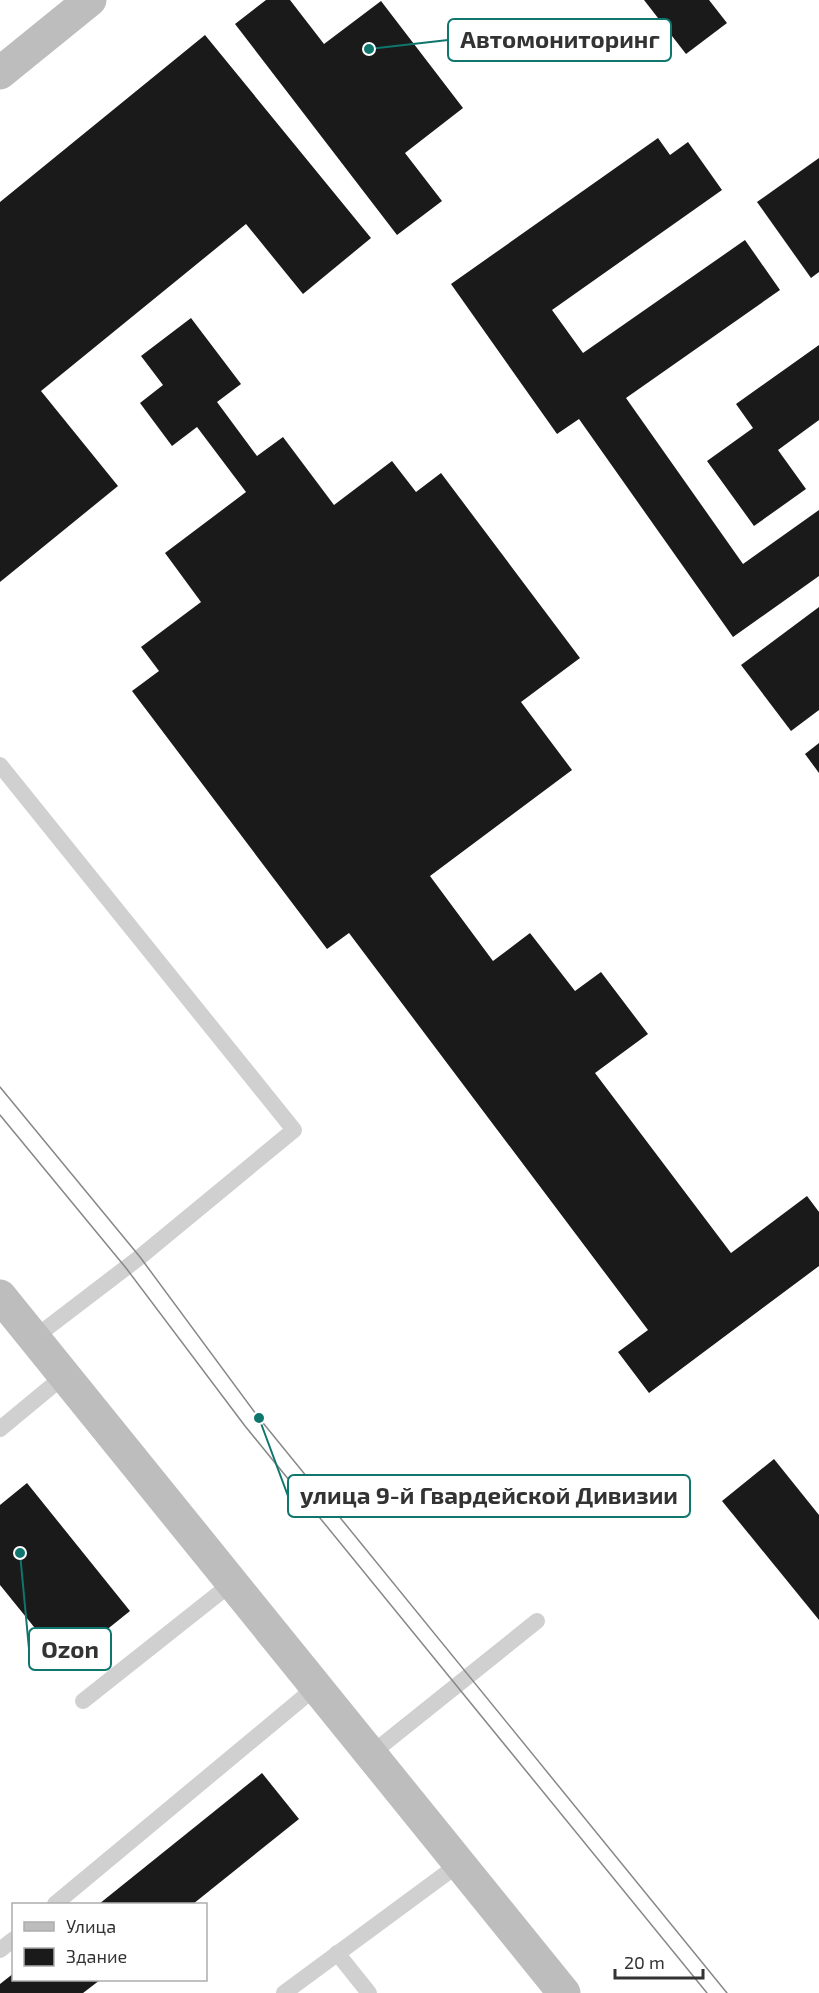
<svg xmlns="http://www.w3.org/2000/svg" width="819" height="1993" font-family="'Exo 2',sans-serif">
	<style>
		.building { fill: #1a1a1a }
		.lines { fill: none; stroke-linecap: round; stroke-linejoin: round }
		.lane { stroke: #d0d0d0; stroke-width: 16 }
		.secondary { stroke: #bdbdbd; stroke-width: 33 }
		.tram { stroke: #888; stroke-width: 1.5 }
		.leader { fill: none; stroke: #0f766e; stroke-width: 2 }
		.callout-dot { fill: #0f766e; stroke: #fff; stroke-width: 2 }
		.callout { fill: #fff; stroke: #0f766e; stroke-width: 2 }
		.callout-label { font-size: 24px; text-anchor: middle; font-weight: bold; fill: #333 }
	</style>
	<rect width="100%" height="100%" fill="#fff"/>
	<g class="building">
		<polygon points="266,0 290,0 324,44 381,1 463,108 405,153 442,201 397,235 235,24"/>
		<polygon points="644,0 709,0 727,23 686,54"/>
		<polygon points="205,35 371,238 303,294 246,224 41,391 118,486 0,582 0,202"/>
		<polygon points="658,138 670,155 688,142 722,190 552,310 583,353 745,240 780,290 626,398 743,564 819,510 819,576 733,637 579,419 557,434 451,284"/>
		<polygon points="819,158 819,272 811,278 757,202"/>
		<polygon points="191,318 241,384 217,402 257,456 283,437 334,505 392,461 416,492 441,473 580,658 521,702 572,770 430,876 493,961 530,933 575,991 601,972 648,1034 595,1073 731,1253 807,1196 819,1212 819,1266 649,1393 618,1352 648,1330 349,933 327,949 132,691 159,671 141,647 201,602 165,553 246,492 197,427 172,446 140,403 163,385 141,356"/>
		<polygon points="819,345 819,420 778,450 806,489 754,526 707,461 753,428 736,404"/>
		<polygon points="819,607 819,710 791,731 741,665"/>
		<polygon points="819,743 819,773 805,754"/>
		<polygon points="774,1459 819,1515 819,1620 722,1501"/>
		<polygon points="27,1483 130,1611 64,1664 0,1585 0,1505"/>
		<polygon points="262,1773 299,1819 193,1904 99,1904"/>
		<polygon points="14,1973 14,1980 100,1980 83,1993 0,1993 0,1984"/>
	</g>
	<g class="lines">
		<g class="lane">
			<polyline points="0,765 294,1130 140,1257 34,1338"/>
			<polyline points="0,1429 64,1376"/>
			<polyline points="83,1701 232,1583"/>
			<polyline points="371,1754 537,1621"/>
			<polyline points="55,1904 316,1687"/>
			<polyline points="0,1950 14,1939"/>
			<polyline points="337,1953 369,1993"/>
			<polyline points="284,1993 459,1864"/>
		</g>
		<g class="secondary">
			<polyline points="0,73 90,0"/>
			<polyline points="0,1296 564,1993"/>
		</g>
		<g class="tram">
			<polyline points="0,1087 140,1257 259,1418 727,1993"/>
			<polyline points="0,1115 126,1268 245,1426 707,1993"/>
		</g>
	</g>
	<path class="leader" d="M369 49L448 40M259 1418L288 1496M20 1553L29 1649"/>
	<g class="callout-dot">
		<circle cx="369" cy="49" r="6"/>
		<circle cx="259" cy="1418" r="6"/>
		<circle cx="20" cy="1553" r="6"/>
	</g>
	<g class="callout">
		<rect x="448" y="19" width="223" height="42" rx="6"/>
		<rect x="288" y="1475" width="402" height="42" rx="6"/>
		<rect x="29" y="1628" width="82" height="42" rx="6"/>
	</g>
	<g class="callout-label">
		<text x="560" y="48">Автомониторинг</text>
		<text x="489" y="1504">улица 9-й Гвардейской Дивизии</text>
		<text x="70" y="1658">Ozon</text>
	</g>
	<rect x="12" y="1903" width="195" height="78" fill="#ffffff" stroke="#adadad" stroke-width="1.5"/>
	<rect x="24" y="1922" width="30" height="9" fill="#bdbdbd" stroke="#adadad" stroke-width="1.5"/>
	<text x="66" y="1933" font-size="18" fill="#333333">Улица</text>
	<rect x="24" y="1948" width="30" height="18" fill="#1a1a1a" stroke="#adadad" stroke-width="1.5"/>
	<text x="66" y="1963" font-size="18" fill="#333333">Здание</text>
	<path d="M615 1969v9h88v-9" fill="none" stroke="#333333" stroke-width="3"/>
	<text x="624" y="1969" font-size="18" fill="#333333" stroke="#ffffff" stroke-width="4.5" paint-order="stroke">20 m</text>
</svg>
